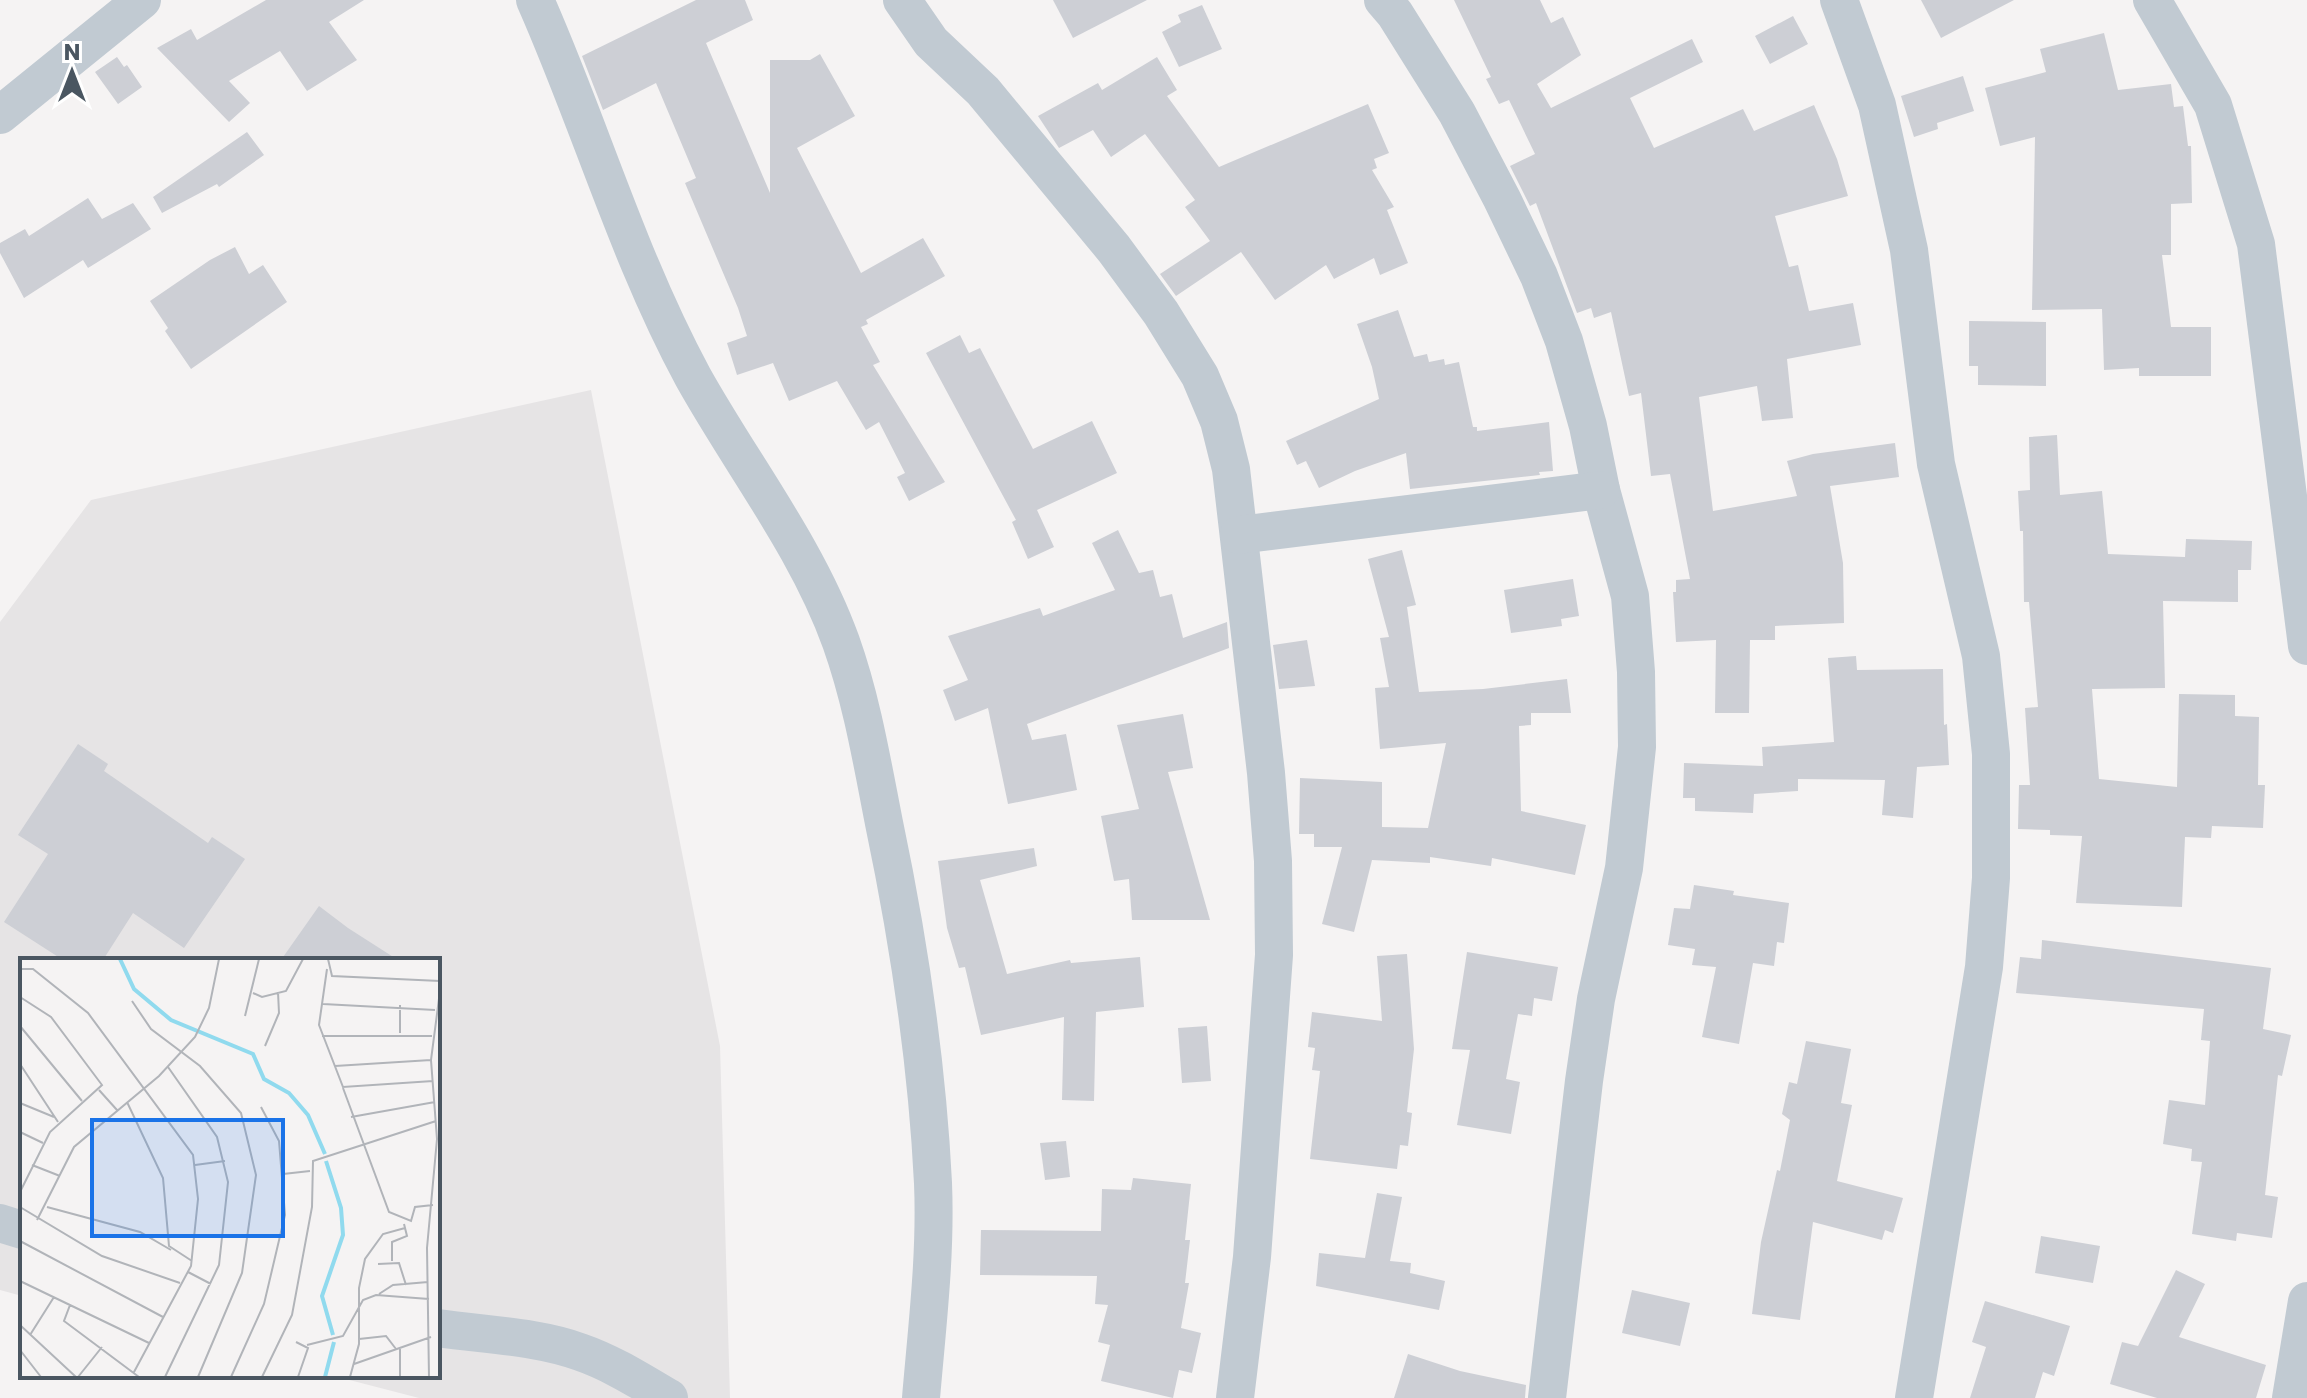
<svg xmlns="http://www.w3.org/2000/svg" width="2307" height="1398" font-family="Poppins,sans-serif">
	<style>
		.education { fill: #e6e4e5 }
		.building { fill: #cdcfd5 }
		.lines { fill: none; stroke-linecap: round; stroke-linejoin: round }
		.minor { stroke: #c1cad2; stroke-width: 38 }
		.inset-river { fill: none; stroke: #90daee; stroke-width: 4 }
		.inset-road { fill: none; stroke: #b1b4b9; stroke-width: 2 }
		.view { fill: #1a73e8; fill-opacity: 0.15; stroke: #1a73e8; stroke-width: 4 }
		.inset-edge { fill: none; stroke: #4a5661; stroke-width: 4 }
	</style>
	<rect width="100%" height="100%" fill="#f5f3f3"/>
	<polygon class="education" points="591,390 720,1046 730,1398 419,1398 334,1376 438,1376 438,960 22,960 22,1296 0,1290 0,622 91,500"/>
	<g class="building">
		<polygon points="266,0 364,0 329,22 357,60 307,91 280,51 229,81 250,103 229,122 157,48 191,29 197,40"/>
		<polygon points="696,0 745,0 753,20 706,43 770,193 770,60 810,60 820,54 855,116 797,148 861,273 923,238 945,276 866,320 868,324 861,327 880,362 873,365 945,482 909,501 897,477 905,473 879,422 866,430 837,381 789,401 773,363 737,375 727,343 747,336 738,308 685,183 696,178 656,83 603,110 582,56"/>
		<polygon points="1053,0 1147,0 1073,38"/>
		<polygon points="1454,0 1540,0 1551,23 1563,17 1581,55 1537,84 1551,108 1692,39 1703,62 1630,98 1654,148 1743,109 1754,131 1814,105 1837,159 1848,196 1775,216 1789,267 1798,265 1809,311 1853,303 1861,345 1787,359 1793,418 1762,421 1757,386 1699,397 1713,511 1797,496 1787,461 1813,454 1895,443 1899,477 1830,486 1843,563 1844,623 1775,626 1775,640 1750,640 1749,713 1715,713 1716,640 1676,642 1673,592 1676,592 1676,580 1690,579 1670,474 1651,476 1641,393 1629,396 1611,312 1594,318 1591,308 1577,313 1536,203 1530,206 1510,166 1535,154 1509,100 1499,104 1486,79 1491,77"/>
		<polygon points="1921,0 2014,0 1941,38"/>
		<polygon points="1202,5 1222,49 1179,67 1162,32 1181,22 1178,15"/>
		<polygon points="1793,16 1808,44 1770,64 1755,36"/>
		<polygon points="2104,33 2118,90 2171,84 2174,107 2183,106 2188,146 2191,146 2192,203 2171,204 2171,255 2162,255 2171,327 2211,327 2211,376 2139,376 2139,368 2104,370 2102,309 2032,310 2035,137 2000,146 1985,88 2046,72 2040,49"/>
		<polygon points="117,57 124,67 127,65 142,87 118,104 95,72"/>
		<polygon points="1157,57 1177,90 1167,96 1219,167 1368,104 1389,153 1374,159 1377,168 1372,170 1394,207 1387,210 1408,263 1380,275 1374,258 1334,279 1326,265 1275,300 1241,252 1176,296 1160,274 1210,241 1185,207 1195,200 1145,134 1111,157 1093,130 1059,148 1038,116 1098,83 1102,90"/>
		<polygon points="1963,76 1974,111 1937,123 1938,129 1914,137 1901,96"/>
		<polygon points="247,132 264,155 219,187 217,184 162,213 153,197"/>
		<polygon points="88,198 102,219 133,203 151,229 88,268 83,260 24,298 0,253 0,243 25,229 29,236"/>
		<polygon points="235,247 249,274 263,265 287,302 191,369 165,331 168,328 150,301 210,260"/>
		<polygon points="1398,310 1414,357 1427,354 1429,362 1444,359 1445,365 1459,362 1473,427 1477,427 1477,431 1549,422 1553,471 1539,472 1540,475 1410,489 1406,453 1355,471 1319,488 1306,461 1297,465 1286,441 1379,399 1372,367 1357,324"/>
		<polygon points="1969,321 2046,322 2046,386 1978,385 1978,366 1969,366"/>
		<polygon points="960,335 969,353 980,348 1033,449 1092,421 1117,473 1037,510 1054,547 1028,559 1012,522 1023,516 1016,520 926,353"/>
		<polygon points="2057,435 2060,495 2102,491 2108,554 2185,557 2186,539 2252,541 2251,570 2238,570 2238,602 2163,601 2165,688 2092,689 2099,779 2177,787 2179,694 2235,695 2235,716 2259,717 2258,785 2265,785 2263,828 2212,826 2211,838 2185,837 2182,907 2076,903 2082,836 2050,835 2050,830 2018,829 2019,785 2030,785 2025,708 2038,707 2029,602 2024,602 2023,531 2020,531 2018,491 2030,490 2029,437"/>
		<polygon points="1118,530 1139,573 1153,570 1160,597 1172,594 1183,638 1227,622 1229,648 1027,724 1032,740 1066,734 1077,790 1008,804 988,708 955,721 943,690 968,680 948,636 1040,608 1043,616 1115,590 1092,543"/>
		<polygon points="1402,550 1416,605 1407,607 1419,692 1483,689 1567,679 1571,713 1531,713 1531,725 1519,726 1521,811 1586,825 1575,875 1492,858 1491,866 1430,857 1430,863 1372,860 1354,932 1322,924 1342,847 1314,847 1314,834 1299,834 1300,778 1382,782 1382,827 1428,828 1446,743 1380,749 1375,688 1389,687 1380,638 1389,637 1368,559"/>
		<polygon points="1573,579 1579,616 1561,619 1562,626 1511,633 1504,590"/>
		<polygon points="1307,640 1315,686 1279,689 1273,645"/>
		<polygon points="1856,656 1857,670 1943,669 1944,725 1947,724 1949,765 1917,767 1913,818 1882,815 1885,780 1798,779 1798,791 1754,794 1753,813 1695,811 1695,798 1683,798 1684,763 1763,766 1762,747 1834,742 1828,658"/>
		<polygon points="1183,714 1193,768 1168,772 1210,920 1132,920 1129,879 1114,881 1101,816 1139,809 1117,725"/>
		<polygon points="78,744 108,764 104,771 208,843 212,837 245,859 184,948 133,913 103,960 63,960 4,922 48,854 18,835"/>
		<polygon points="1034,848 1037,866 980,880 1007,974 1070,960 1071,963 1140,957 1144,1007 1096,1012 1094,1101 1062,1100 1064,1017 981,1035 965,967 959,968 947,928 938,861"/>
		<polygon points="1694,885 1734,891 1733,895 1789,903 1784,943 1777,942 1774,966 1753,963 1739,1044 1702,1037 1716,967 1692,965 1695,949 1668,945 1674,908 1690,909"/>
		<polygon points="319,906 348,928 398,960 281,960"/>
		<polygon points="2042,940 2271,968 2263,1029 2291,1035 2282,1076 2278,1075 2265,1195 2278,1197 2272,1238 2237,1233 2236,1241 2192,1234 2202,1162 2191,1161 2192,1149 2163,1144 2169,1100 2205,1105 2210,1041 2201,1040 2204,1009 2016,993 2020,957 2041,959"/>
		<polygon points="1467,952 1558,967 1552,1001 1534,998 1532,1016 1518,1014 1506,1079 1520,1082 1511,1134 1457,1125 1470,1050 1452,1049"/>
		<polygon points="1407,954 1414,1049 1407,1112 1412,1113 1408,1146 1400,1145 1397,1169 1310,1159 1320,1071 1312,1070 1315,1048 1308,1047 1312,1012 1382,1021 1377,956"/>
		<polygon points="1207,1026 1211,1081 1182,1083 1178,1028"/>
		<polygon points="1806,1041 1851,1049 1841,1103 1852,1105 1837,1181 1903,1198 1893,1233 1885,1230 1882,1240 1813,1222 1800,1320 1752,1314 1761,1242 1777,1170 1780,1171 1790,1120 1782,1114 1789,1082 1797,1084"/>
		<polygon points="1066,1141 1070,1177 1045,1180 1040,1143"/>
		<polygon points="1133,1178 1191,1184 1185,1240 1190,1240 1185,1283 1189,1283 1181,1328 1201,1333 1192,1373 1179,1370 1173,1398 1101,1381 1110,1345 1098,1342 1108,1305 1095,1304 1097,1276 980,1275 981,1230 1101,1231 1102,1189 1131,1190"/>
		<polygon points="1377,1193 1402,1197 1390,1261 1411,1263 1410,1273 1445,1281 1439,1310 1316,1286 1319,1253 1365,1258"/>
		<polygon points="2041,1236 2100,1246 2093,1283 2035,1273"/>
		<polygon points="2176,1270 2205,1284 2179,1337 2266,1365 2256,1398 2157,1398 2110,1384 2122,1342 2138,1346"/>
		<polygon points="1632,1290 1690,1303 1680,1346 1622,1333"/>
		<polygon points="1985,1301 2070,1326 2054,1376 2043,1372 2035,1398 1970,1398 1986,1347 1972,1342"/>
		<polygon points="1408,1354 1460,1371 1526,1385 1525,1398 1394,1398"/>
	</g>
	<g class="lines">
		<g class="minor">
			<path d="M535 0C590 124 628 257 693 377 742 465 807 547 841 642 862 701 872 762 884 823 909 942 927 1062 933 1183 936 1255 927 1327 921 1398"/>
			<polyline points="902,0 931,42 983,91 1114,249 1161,313 1200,376 1219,421 1231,469 1266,773 1273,861 1274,955 1252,1257 1235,1398"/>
			<polyline points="1383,0 1395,14 1457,113 1502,199 1539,276 1564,341 1588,426 1601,490 1630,596 1636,672 1637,747 1624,868 1596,999 1584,1081 1547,1398"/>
			<polyline points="1839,0 1877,105 1909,250 1936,464 1981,656 1991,754 1991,878 1984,967 1914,1398"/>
			<polyline points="2152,0 2213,105 2256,244 2307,646"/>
			<polyline points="0,115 142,0"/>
			<polyline points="1239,535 1601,490"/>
			<polyline points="0,1223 22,1230"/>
			<path d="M438 1328C484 1335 536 1336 580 1352 612 1363 640 1381 669 1398"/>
			<polyline points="2291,1398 2307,1301"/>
		</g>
	</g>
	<g transform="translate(20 958)">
		<rect width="420" height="420" fill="#f5f3f3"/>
		<path class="inset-river" d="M100 1 114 31 151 62 233 96 244 121 269 135 288 157 305 196M306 203 321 250 323 277 302 338 313 377M305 419 314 384"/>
		<path class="inset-road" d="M308 1 312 18 420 23M0 11H13L68 55 173 197 178 241 171 308 114 414M307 11 299 67 323 129 413 123M233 35 242 39 266 33 283 1M0 39 31 59 82 127 30 174 0 234M112 43 131 71 180 108 221 155 236 217 222 315 178 419M303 46 415 52M380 47V75M225 58 239 1M0 68 62 143M302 78H412M245 88 259 55 258 34M0 106 38 164M315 108 411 102M323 130 369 254 391 263 395 249 413 247M79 132 97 152M107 144 143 220 149 288 172 303M0 145 34 159M331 159 415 144M0 174 23 185M12 207 40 218M175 207 205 203M263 216 290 213M0 249 82 298 160 325M27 249 120 274 151 292M17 262 54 189 139 118 175 79 189 50 199 1M0 283 143 359M372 303V284L387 278 384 266M358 306 379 305 386 327M168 314 191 326M0 323 129 385M359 336 373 327 408 324M50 347 44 363 119 419M0 367 56 419M10 377 34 339M339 381 366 378 376 391M276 384 288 390 278 419M287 387 323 378 343 342 356 337 409 341M380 390V419M0 392 21 419M334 406 411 379M58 419 82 389M145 419 199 307 208 224 197 179 148 109M211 419 244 346 265 257 259 183 241 149M242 419 272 357 292 249 293 203 416 163M330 419 339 386V330L345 301 363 276 385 270M348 419H379M409 419 407 290 417 181 411 102 420 33"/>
		<path class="view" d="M72 162H263V278H72Z"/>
		<rect width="420" height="420" class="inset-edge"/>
	</g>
	<g transform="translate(72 72)" stroke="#ffffff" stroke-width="6" paint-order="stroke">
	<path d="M0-6L14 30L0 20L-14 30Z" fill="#4a5661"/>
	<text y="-12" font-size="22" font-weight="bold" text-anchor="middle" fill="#4a5661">N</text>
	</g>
</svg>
